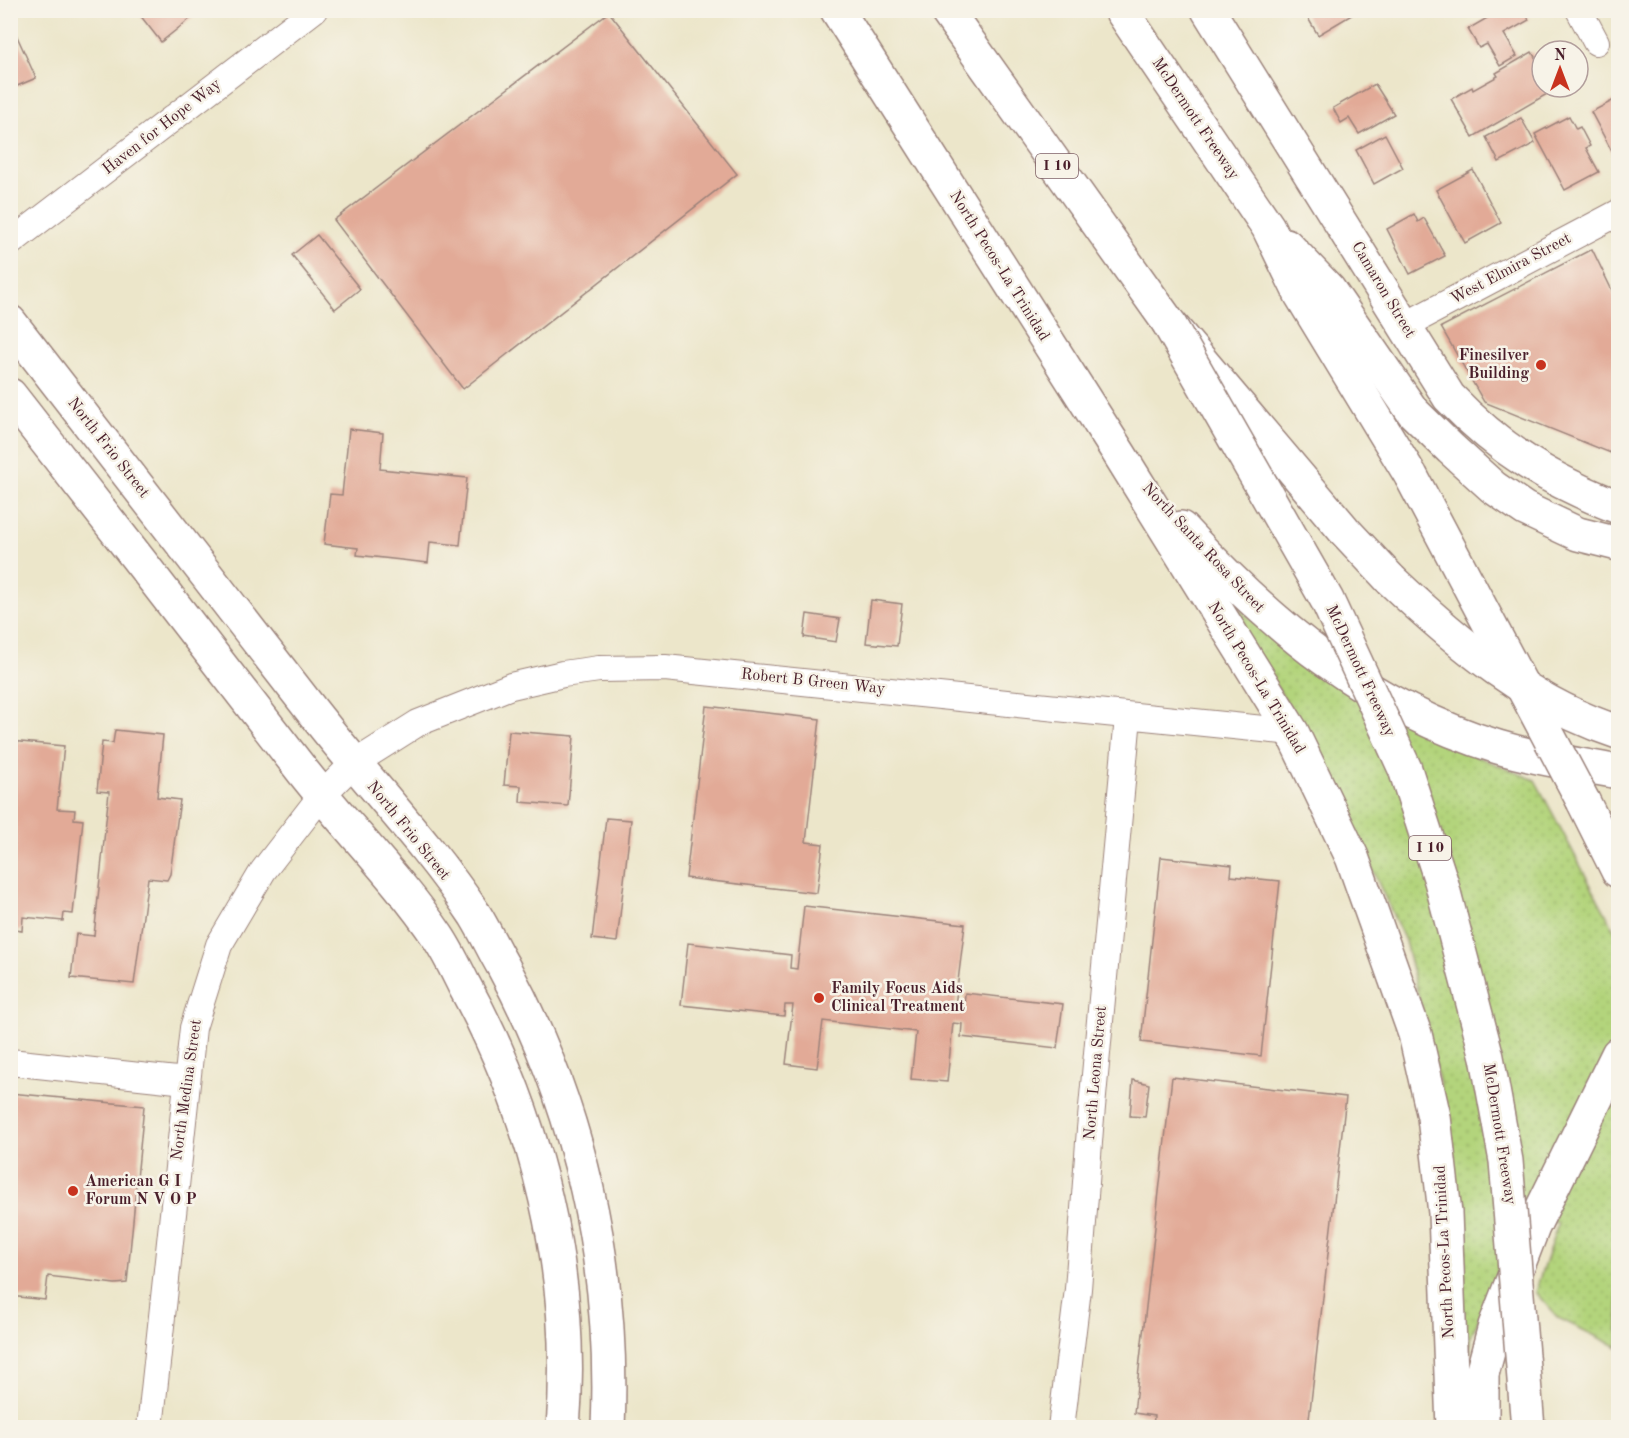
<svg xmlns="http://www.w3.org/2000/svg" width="1629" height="1438" font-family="'Old Standard TT',serif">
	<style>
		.green { fill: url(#green-dots); stroke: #7e7a54; stroke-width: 1.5 }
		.building { fill: #e2aa97 }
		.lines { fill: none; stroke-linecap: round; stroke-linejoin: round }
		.minor-casing { stroke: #9b827a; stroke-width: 28 }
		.major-casing { stroke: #9b827a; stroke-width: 36 }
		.highway-casing { stroke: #9b827a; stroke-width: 36 }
		.minor { stroke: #fff; stroke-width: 26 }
		.major { stroke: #fff; stroke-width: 33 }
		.highway { stroke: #fff; stroke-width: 33 }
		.highway-bridge-casing { stroke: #9b827a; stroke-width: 36; stroke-linecap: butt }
		.highway-bridge { stroke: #fff; stroke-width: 33 }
		.poi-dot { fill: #c8321e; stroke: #f7f3e8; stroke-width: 2 }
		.labels { text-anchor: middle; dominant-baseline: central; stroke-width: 5; stroke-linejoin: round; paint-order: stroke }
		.shield { fill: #f7f3e8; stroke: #7e5f64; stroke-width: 1.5 }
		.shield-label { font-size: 15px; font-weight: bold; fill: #4a1f2b }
		.street-label { font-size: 16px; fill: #4a1f2b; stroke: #f7f3e8 }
		.poi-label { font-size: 16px; font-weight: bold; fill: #4a1f2b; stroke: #f7f3e8; text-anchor: start }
	</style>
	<defs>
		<pattern id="green-dots" width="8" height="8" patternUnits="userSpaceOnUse" patternTransform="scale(1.5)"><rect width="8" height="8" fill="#b3d47c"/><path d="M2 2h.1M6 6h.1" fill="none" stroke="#9bb66b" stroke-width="1.8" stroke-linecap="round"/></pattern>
	</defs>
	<rect width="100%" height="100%" fill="#f7f3e8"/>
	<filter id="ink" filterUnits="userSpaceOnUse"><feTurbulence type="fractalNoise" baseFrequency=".0167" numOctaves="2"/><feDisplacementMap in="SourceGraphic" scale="12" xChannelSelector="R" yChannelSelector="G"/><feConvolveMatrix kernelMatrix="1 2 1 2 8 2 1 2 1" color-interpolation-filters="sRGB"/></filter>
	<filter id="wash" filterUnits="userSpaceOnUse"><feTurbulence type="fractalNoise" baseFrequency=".008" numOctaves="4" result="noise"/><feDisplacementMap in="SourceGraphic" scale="24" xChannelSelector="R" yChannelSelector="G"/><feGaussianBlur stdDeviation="1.35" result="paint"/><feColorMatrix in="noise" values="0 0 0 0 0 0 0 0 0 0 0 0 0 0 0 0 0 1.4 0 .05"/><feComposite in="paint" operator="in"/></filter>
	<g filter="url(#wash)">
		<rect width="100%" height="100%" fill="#ece6ca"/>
		<polygon class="green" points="1217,592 1321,674 1446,744 1535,780 1618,937 1618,1347 1558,1318 1535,1292 1558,1224 1525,1208 1470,1339 1470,1352 1458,1348 1446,1109 1405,941 1321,757"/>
		<g id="blocks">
			<g class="building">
				<polygon points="136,10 201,10 161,42"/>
				<polygon points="1303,10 1360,10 1318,35"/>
				<polygon points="1501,10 1524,10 1529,20 1504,34 1517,56 1500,66 1487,44 1479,48 1468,29"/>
				<polygon points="609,12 737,174 463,389 334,220"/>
				<polygon points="10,21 36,78 10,89"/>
				<polygon points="1532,52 1542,69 1542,87 1552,87 1554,90 1473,137 1451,99 1472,87 1473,90 1498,76 1496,73"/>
				<polygon points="1375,84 1394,114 1359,134 1349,118 1341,123 1333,108"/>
				<polygon points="1618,98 1618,160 1617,161 1591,112"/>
				<polygon points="1569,116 1576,129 1580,127 1590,146 1586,148 1599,172 1565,190 1535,134"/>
				<polygon points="1521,118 1535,143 1499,162 1486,137"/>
				<polygon points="1385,134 1403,168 1374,184 1356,150"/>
				<polygon points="1473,170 1501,223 1465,243 1436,190"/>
				<polygon points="1414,214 1418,222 1424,218 1445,256 1410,274 1387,229"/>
				<polygon points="317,235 360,289 335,309 292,255"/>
				<polygon points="1592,249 1618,303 1618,456 1484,402 1441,327"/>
				<polygon points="349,429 383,433 380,469 467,478 460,545 430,542 428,563 357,555 358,548 324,544 330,494 342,495"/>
				<polygon points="871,600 902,604 897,646 866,643"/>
				<polygon points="807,614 840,619 836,642 804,637"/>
				<polygon points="706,706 820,719 806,842 823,844 817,893 686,878"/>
				<polygon points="115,730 163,735 157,797 180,800 170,874 167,880 148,878 134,984 71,978 76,934 94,936 109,792 97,791 102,742 113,743"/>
				<polygon points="509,731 574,736 568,806 520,802 521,786 504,785"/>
				<polygon points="10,741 64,746 57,809 75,810 74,819 83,820 73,914 64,913 63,921 23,917 22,931 10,929"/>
				<polygon points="606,818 631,820 617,942 592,939"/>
				<polygon points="1161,857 1232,865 1231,876 1280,881 1261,1056 1141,1042"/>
				<polygon points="804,906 965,924 955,1006 964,1007 965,993 1063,1004 1057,1048 961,1037 962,1024 953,1023 947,1082 911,1079 916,1032 823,1021 817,1068 786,1064 793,1005 785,1005 784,1016 681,1005 688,943 791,955 790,968 797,969"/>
				<polygon points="1172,1077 1346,1097 1308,1428 1153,1428 1154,1416 1134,1413"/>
				<polygon points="1133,1080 1149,1084 1145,1117 1130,1116"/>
				<polygon points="10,1093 144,1106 127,1283 115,1284 48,1276 45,1300 10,1296"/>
			</g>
		</g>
	</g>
	<g filter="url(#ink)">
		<use href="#blocks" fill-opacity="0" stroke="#9b827a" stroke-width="1.5"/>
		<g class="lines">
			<g class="minor-casing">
				<g id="minor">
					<polyline points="1579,10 1596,42"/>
					<polyline points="10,243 314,10"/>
					<polyline points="1404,326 1618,213"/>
					<polyline points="10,1062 186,1081"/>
					<polyline points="150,1428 193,1028 219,945 263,871 321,796 353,764 418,723 511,686 563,674 599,669 665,668 1292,732"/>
					<polyline points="1061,1428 1078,1289 1090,1129 1128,717"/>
				</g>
			</g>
			<g class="major-casing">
				<g id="major">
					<polyline points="837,10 1120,455 1292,732 1352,857 1415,1034 1434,1117 1445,1213 1453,1428"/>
					<path d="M1208 10 1449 397C1501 451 1549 480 1618 507"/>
					<path d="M10 322C110 450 210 578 309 707 363 777 426 841 475 915 485 931 493 949 503 966 580 1108 615 1266 608 1428"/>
					<path d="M10 395C106 518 202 640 297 764 342 823 396 875 438 937 448 952 456 969 464 985 537 1118 576 1275 563 1428"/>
					<path d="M1181 528C1272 626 1367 707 1498 747 1537 759 1579 764 1618 772"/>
				</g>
			</g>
			<g class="highway-casing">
				<g id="highway">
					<polyline points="946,10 1168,322 1344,530 1391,580"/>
					<polyline points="1121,10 1268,227 1301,295 1411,476"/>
					<polyline points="1286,245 1329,290 1413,412 1451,449 1493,487 1525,509 1578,534 1618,544"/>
					<polyline points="1583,801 1618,871"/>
					<polyline points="1482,1428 1482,1374 1495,1326 1533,1227 1618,1054"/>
				</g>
			</g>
			<use href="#minor" class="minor"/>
			<use href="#major" class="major"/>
			<use href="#highway" class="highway"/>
			<g class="highway-bridge-casing">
				<g id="highway-bridge">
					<polyline points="1168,322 1327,600 1405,769 1441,881 1487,1057 1506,1161 1528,1428"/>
					<polyline points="1411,476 1583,801"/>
					<path d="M1391 580C1458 643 1530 704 1618 732"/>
				</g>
			</g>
			<use href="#highway-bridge" class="highway-bridge"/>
		</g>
	</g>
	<g class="poi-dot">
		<circle cx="1541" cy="365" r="6"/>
		<circle cx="819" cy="998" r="6"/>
		<circle cx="73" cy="1191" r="6"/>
	</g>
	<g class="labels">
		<g class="shield">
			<rect x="1036" y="154" width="42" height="24" rx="4.5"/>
			<rect x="1409" y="836" width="42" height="24" rx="4.5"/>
		</g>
		<g class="shield-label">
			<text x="1057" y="166">I 10</text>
			<text x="1430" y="848">I 10</text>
		</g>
		<g class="street-label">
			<text transform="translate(1195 119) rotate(56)">McDermott Freeway</text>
			<text transform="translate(162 127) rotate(-38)">Haven for Hope Way</text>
			<text transform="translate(999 266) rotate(58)">North Pecos-La Trinidad</text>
			<text transform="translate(1511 269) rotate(-28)">West Elmira Street</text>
			<text transform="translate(1383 290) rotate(59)">Camaron Street</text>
			<text transform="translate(108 448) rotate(52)">North Frio Street</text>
			<text transform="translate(1203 548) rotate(47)">North Santa Rosa Street</text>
			<text transform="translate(1360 671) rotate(65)">McDermott Freeway</text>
			<text transform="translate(1256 678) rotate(59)">North Pecos-La Trinidad</text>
			<text transform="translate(813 682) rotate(6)">Robert B Green Way</text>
			<text transform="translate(408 831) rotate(51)">North Frio Street</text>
			<text transform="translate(1096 1073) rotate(-85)">North Leona Street</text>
			<text transform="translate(187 1090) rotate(-82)">North Medina Street</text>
			<text transform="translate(1499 1134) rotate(81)">McDermott Freeway</text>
			<text transform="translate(1445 1252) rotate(-93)">North Pecos-La Trinidad</text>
		</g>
		<g class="poi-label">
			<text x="1529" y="356" text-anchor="end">Finesilver<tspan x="1529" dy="18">Building</tspan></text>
			<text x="831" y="989">Family Focus Aids<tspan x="831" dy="18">Clinical Treatment</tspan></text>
			<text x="85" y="1182">American G I<tspan x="85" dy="18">Forum N V O P</tspan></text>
		</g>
	</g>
	<rect width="1629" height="1438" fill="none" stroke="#f7f3e8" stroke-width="36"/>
	<g transform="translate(1560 69)"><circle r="28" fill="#f7f3e8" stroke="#b29e9c" stroke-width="1.5"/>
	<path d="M0-4.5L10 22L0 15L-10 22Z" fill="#c8321e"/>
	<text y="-9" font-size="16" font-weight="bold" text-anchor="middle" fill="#4a1f2b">N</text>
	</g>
</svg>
